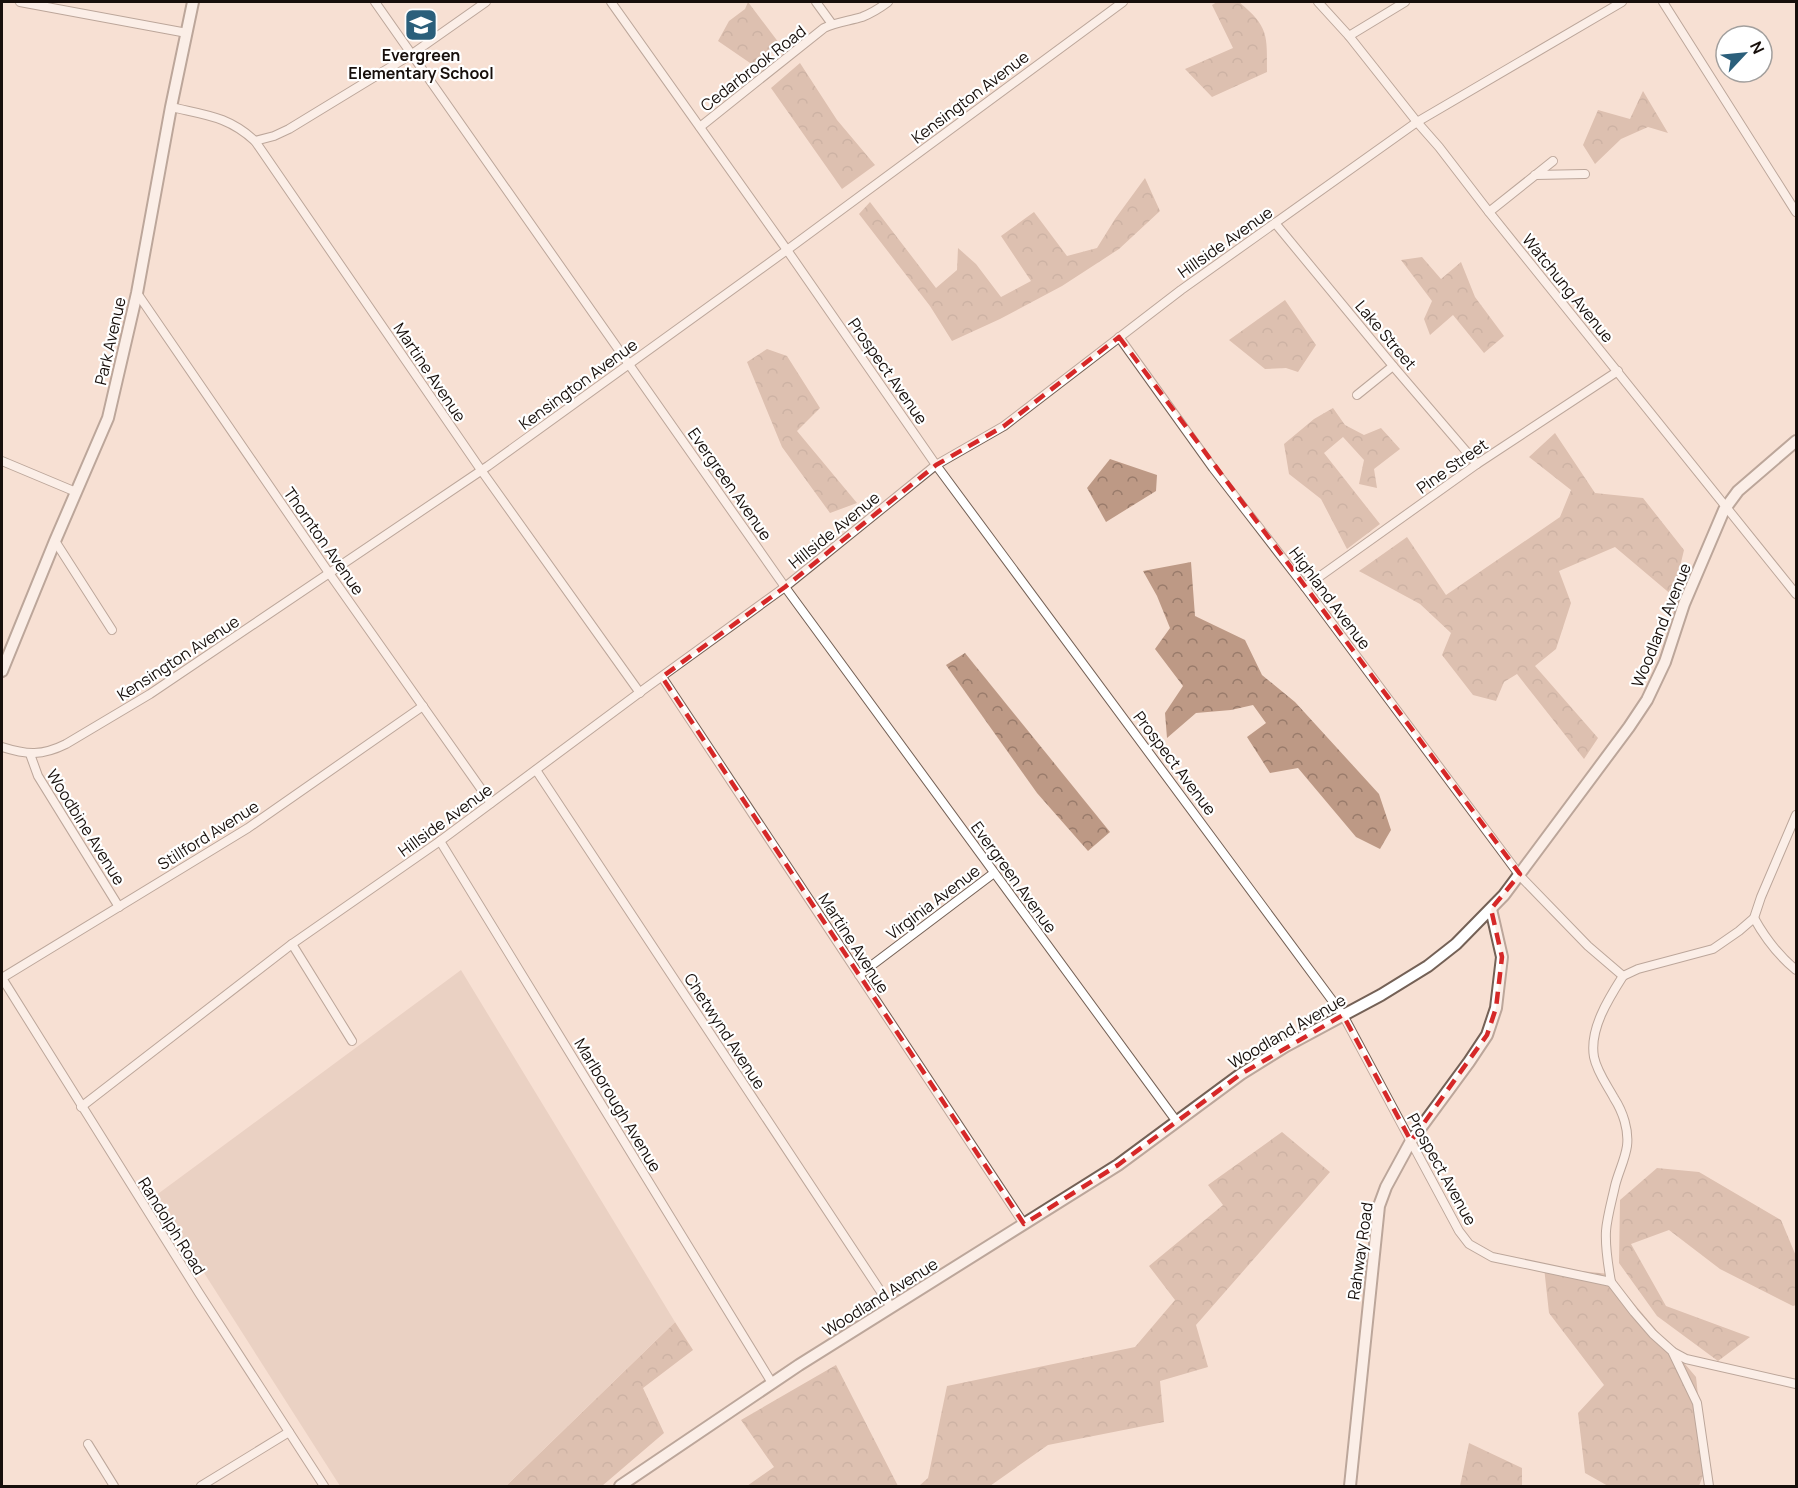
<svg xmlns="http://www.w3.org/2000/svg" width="1798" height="1488" font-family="Manrope,sans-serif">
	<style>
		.forest { fill: url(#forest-crowns) }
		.green { fill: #dabeaf }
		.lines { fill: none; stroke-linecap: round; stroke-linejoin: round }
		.street-casing { stroke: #746156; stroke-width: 10 }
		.secondary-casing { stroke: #746156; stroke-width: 14 }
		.street { stroke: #fff; stroke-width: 8 }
		.secondary { stroke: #fff; stroke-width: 10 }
		.marked { fill: none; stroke: #d62828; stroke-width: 4.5; stroke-dasharray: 12 8; stroke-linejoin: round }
		.labels { text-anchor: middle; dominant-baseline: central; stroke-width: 4.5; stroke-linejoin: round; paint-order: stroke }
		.poi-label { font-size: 16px; font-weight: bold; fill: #170f0b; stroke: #fff }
		.street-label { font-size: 16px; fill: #170f0b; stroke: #fff }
	</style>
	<defs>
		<pattern id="forest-crowns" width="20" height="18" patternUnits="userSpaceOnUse" patternTransform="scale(1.5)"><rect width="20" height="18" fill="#bd9985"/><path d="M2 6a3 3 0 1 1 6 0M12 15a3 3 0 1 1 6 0" fill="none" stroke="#997b6b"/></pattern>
	</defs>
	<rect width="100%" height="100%" fill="#f7e0d3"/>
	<g class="forest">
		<polygon points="748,2 782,47 753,65 718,41 729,21 745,9"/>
		<path d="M1217 2H1239C1269 27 1267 35 1267 72L1212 97 1185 69 1233 48 1212 5Z"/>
		<polygon points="800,63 837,120 875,165 842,189 771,88"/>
		<polygon points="1643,91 1668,133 1648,127 1621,139 1595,164 1583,145 1598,110 1630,119"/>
		<polygon points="1145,178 1160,211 1119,249 1062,286 1000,319 952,341 930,306 859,214 870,202 936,288 957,270 958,248 976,264 1001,297 1031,281 1001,236 1034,212 1067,256 1097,248 1115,219"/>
		<polygon points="1422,257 1441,279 1461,262 1475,297 1504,336 1484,353 1453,315 1430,335 1424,319 1432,301 1401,260"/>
		<polygon points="1285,300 1316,345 1298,372 1286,368 1265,369 1229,340"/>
		<polygon points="767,349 787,356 820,408 797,431 857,503 830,513 782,447 747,362"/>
		<polygon points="1333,408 1345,425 1364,435 1381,428 1400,449 1374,469 1377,488 1359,484 1364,460 1343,437 1324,453 1380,524 1347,549 1321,499 1289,474 1284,444 1314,419"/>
		<polygon points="1555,433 1595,493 1643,498 1684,550 1673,596 1615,547 1559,571 1571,603 1556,649 1535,666 1598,738 1584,759 1517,674 1504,682 1496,701 1473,695 1442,655 1451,633 1420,604 1359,571 1407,537 1446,595 1560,517 1571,490 1529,457"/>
		<polygon points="1110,459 1157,475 1156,491 1106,522 1087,488"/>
		<polygon points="1191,562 1195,616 1245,640 1262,675 1295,702 1379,794 1391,830 1380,849 1356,837 1298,768 1270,773 1247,737 1266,723 1253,705 1231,710 1196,713 1167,738 1165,713 1183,686 1155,649 1170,628 1157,596 1143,571"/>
		<polygon points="965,653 1110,832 1088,851 1037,793 946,665"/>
		<polygon points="1282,1132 1330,1172 1196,1325 1208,1367 1160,1381 1164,1422 1048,1445 990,1486 919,1486 928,1478 947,1386 1135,1347 1175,1300 1149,1266 1223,1205 1208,1185"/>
		<polygon points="1657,1168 1699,1172 1781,1220 1796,1256 1796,1305 1793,1306 1720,1269 1669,1230 1631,1244 1666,1306 1750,1337 1718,1361 1657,1316 1619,1263 1620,1200"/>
		<polygon points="1544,1267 1609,1274 1696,1377 1706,1468 1699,1486 1608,1486 1585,1473 1578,1413 1604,1385 1549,1313"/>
		<polygon points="675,1322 693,1350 643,1388 664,1433 602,1486 506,1486"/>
		<polygon points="836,1365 898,1486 747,1486 774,1467 741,1420"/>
		<polygon points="1469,1443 1522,1468 1522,1486 1460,1486"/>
	</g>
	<polygon class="green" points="461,970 675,1322 506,1486 340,1486 155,1196"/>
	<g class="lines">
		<g class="street-casing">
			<g id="street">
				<polyline points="20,2 187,33"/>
				<polyline points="375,2 785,587 1177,1122"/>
				<polyline points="611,2 787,250 936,465 1343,1015 1459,1231 1469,1244 1492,1257 1611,1282 1634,1312 1653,1334 1672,1351 1697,1403 1709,1486"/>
				<polyline points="816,2 832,24"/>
				<polyline points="1318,2 1349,36 1417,122 1439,147 1489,212 1796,594"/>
				<polyline points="1663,2 1796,212"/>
				<polyline points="1349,36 1405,2"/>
				<path d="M171 107C205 115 228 116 255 141L481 470 640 693"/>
				<path d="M700 127 824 28C836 22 849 21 862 17 872 13 880 8 888 2"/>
				<polyline points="255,141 274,136 289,129 412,54 486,2"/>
				<polyline points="1535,175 1585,174"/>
				<polyline points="1489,212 1553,161"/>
				<polyline points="1275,223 1393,366 1477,464"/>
				<polyline points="137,293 329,573 491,803"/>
				<polyline points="1119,337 1213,468 1305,587 1521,877 1588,946 1623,976"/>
				<polyline points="1357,395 1393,366"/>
				<polyline points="2,461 76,492"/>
				<polyline points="55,541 112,630"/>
				<polyline points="1305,587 1477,464 1618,371"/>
				<polyline points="662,677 1024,1224"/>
				<path d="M2 747C27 755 42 756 66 744L150 694 488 466 787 250 1123 2"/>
				<polyline points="30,754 38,776 119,907"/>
				<polyline points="536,770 891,1307"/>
				<polyline points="440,841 772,1383"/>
				<path d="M1754 918C1765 938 1778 955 1796 970"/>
				<polyline points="292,944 352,1041"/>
				<polyline points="859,975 994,873"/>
				<polyline points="1623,976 1638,969 1713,949 1739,931 1754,918 1761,897 1796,815"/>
				<polyline points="81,1107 292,944 440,841 643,690 785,587 936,465 1004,426 1181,290 1417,122 1622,2"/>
				<path d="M1611 1282C1608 1265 1605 1248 1606 1231 1607 1217 1612 1200 1615 1186 1618 1173 1625 1160 1627 1146 1629 1130 1623 1112 1614 1098 1607 1085 1597 1072 1594 1057 1589 1029 1609 998 1623 976"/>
				<polyline points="1673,1352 1686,1359 1796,1384"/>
				<polyline points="88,1444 114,1486"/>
				<polyline points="201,1486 289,1432"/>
				<polyline points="324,1486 199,1293 2,978 248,828 423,706"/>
			</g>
		</g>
		<g class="secondary-casing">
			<g id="secondary">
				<polyline points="2,671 55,541 108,418 137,293 171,107 193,2"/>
				<polyline points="620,1486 799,1365 1118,1165 1241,1074 1286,1046 1381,995 1428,966 1456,944 1504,895 1629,727 1647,700 1665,662 1684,604 1724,510 1738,491 1796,441"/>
				<polyline points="1350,1486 1379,1206 1386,1187 1411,1141 1469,1062 1487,1035 1496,1008 1502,957 1491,909"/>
			</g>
		</g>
		<use href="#street" class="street"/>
		<use href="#secondary" class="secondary"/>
	</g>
	<path d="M0 0H1798V1488H0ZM1119 337 1520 874 1491 909 1502 957 1496 1008 1487 1035 1411 1141 1343 1015 1241 1074 1118 1165 1024 1224 662 677 785 587 936 465 1004 426Z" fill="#f7e0d3" fill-opacity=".55" fill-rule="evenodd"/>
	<path class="marked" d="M1119 337 1520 874 1491 909 1502 957 1496 1008 1487 1035 1411 1141 1343 1015 1241 1074 1118 1165 1024 1224 662 677 785 587 936 465 1004 426Z"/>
	<defs>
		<g id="school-square" transform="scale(1.725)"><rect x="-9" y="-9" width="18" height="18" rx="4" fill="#2b5f7b" stroke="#fff"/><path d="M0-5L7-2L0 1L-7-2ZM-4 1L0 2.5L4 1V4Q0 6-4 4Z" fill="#fff"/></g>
	</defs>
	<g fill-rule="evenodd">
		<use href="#school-square" x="421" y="25"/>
	</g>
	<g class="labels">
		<g class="poi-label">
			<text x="421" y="55">Evergreen<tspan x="421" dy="18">Elementary School</tspan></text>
		</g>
		<g class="street-label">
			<text transform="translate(753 68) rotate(-38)">Cedarbrook Road</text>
			<text transform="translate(970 97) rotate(-37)">Kensington Avenue</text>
			<text transform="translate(1225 242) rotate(-35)">Hillside Avenue</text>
			<text transform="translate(1568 288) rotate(51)">Watchung Avenue</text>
			<text transform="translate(1386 335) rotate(50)">Lake Street</text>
			<text transform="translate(110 341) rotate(-77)">Park Avenue</text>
			<text transform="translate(888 371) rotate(55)">Prospect Avenue</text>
			<text transform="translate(430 372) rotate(56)">Martine Avenue</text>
			<text transform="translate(578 384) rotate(-36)">Kensington Avenue</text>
			<text transform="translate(1452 466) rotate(-35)">Pine Street</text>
			<text transform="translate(730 484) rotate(55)">Evergreen Avenue</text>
			<text transform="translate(834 530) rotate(-39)">Hillside Avenue</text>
			<text transform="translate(324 541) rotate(55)">Thornton Avenue</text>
			<text transform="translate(1330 598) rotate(53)">Highland Avenue</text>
			<text transform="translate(1661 625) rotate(-68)">Woodland Avenue</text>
			<text transform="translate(178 658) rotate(-33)">Kensington Avenue</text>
			<text transform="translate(1175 763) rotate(53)">Prospect Avenue</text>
			<text transform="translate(445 820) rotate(-36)">Hillside Avenue</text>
			<text transform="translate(86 827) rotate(58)">Woodbine Avenue</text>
			<text transform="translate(208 835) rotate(-32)">Stillford Avenue</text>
			<text transform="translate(1014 877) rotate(54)">Evergreen Avenue</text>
			<text transform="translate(933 902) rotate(-37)">Virginia Avenue</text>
			<text transform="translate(854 943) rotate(57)">Martine Avenue</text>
			<text transform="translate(725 1031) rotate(57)">Chetwynd Avenue</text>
			<text transform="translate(1287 1031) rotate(-30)">Woodland Avenue</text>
			<text transform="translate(618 1105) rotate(59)">Marlborough Avenue</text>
			<text transform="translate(1442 1169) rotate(61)">Prospect Avenue</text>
			<text transform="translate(172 1226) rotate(58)">Randolph Road</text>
			<text transform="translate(1360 1251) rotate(-82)">Rahway Road</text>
			<text transform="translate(880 1297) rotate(-32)">Woodland Avenue</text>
		</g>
	</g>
	<rect width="1798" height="1488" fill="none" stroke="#170f0b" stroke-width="6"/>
	<g transform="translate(1744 54) rotate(64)"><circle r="28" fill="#ffffff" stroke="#a29f9d" stroke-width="1.5"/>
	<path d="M0-4.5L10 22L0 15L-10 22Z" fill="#2b5f7b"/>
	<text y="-9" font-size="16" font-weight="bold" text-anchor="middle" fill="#170f0b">N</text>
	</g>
</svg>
